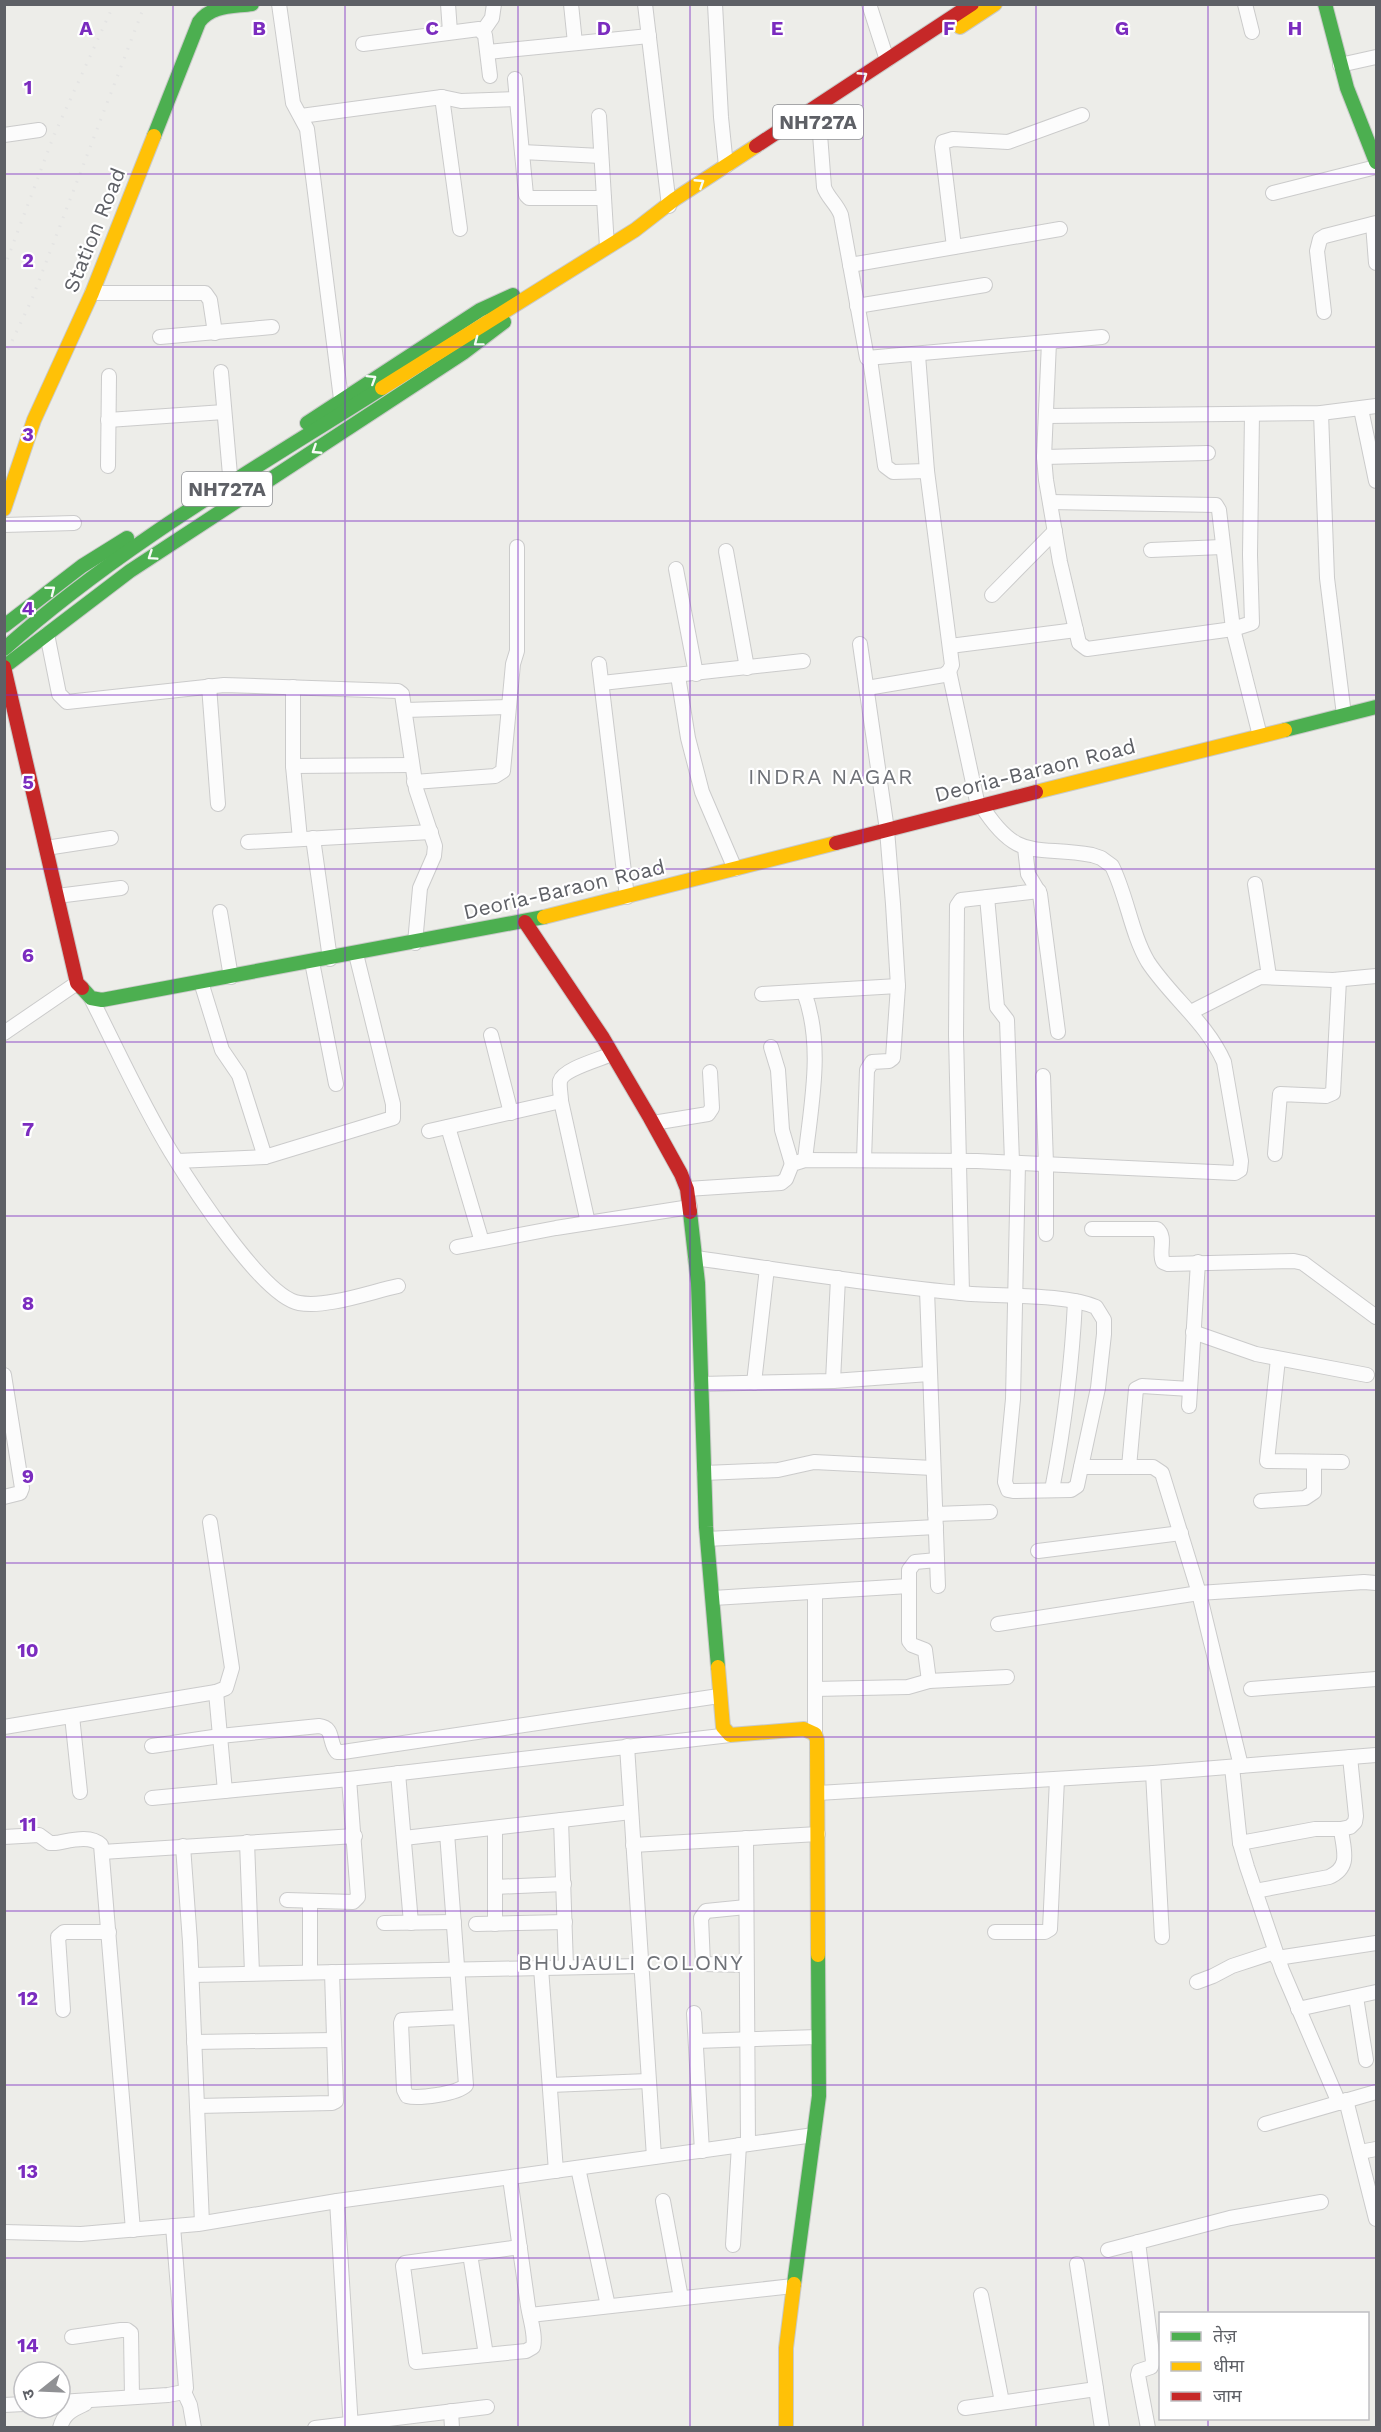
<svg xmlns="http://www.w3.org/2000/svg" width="1381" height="2432" font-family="'Work Sans','Noto Sans Devanagari',sans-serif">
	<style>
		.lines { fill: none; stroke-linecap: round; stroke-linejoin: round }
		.street-casing { stroke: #cbcbcb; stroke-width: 16 }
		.fast-casing { stroke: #c9cac9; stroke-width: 16 }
		.slow-casing { stroke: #c9cac9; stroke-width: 16 }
		.jam-casing { stroke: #c9cac9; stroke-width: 16 }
		.street { stroke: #fcfcfc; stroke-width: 14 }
		.fast { stroke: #4caf50; stroke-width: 14 }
		.slow { stroke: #ffc107; stroke-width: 14 }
		.jam { stroke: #c62828; stroke-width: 14 }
		.rail { stroke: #e4e4e3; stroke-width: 3; stroke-dasharray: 1.5 8; stroke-linecap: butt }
		.oneway { stroke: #f6fbf6 }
		.grid { fill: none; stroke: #7b2cbf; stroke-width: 1.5; stroke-opacity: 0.55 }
		.labels { text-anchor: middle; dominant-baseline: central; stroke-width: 4.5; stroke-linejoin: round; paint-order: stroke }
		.shield { fill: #fff; stroke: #8e9094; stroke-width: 1.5 }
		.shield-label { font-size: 20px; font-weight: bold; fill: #5e6066 }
		.street-label { font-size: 21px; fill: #5e6066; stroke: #fff }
		.neighbourhood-label { font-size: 22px; letter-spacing: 1.5px; fill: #6f7278; stroke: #fff }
		.grid-label { font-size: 20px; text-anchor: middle; font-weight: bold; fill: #7b2cbf; stroke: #fff; stroke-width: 4.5; stroke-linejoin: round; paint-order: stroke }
	</style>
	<rect width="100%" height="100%" fill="#edede9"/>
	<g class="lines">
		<g class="street-casing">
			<g id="street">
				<polyline points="279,4 293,103 307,129 341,399"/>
				<polyline points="448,4 450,32"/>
				<polyline points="571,4 575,43"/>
				<polyline points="645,4 669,206"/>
				<polyline points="715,4 721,117 726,166"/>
				<polyline points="869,4 887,60"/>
				<polyline points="1245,4 1252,32"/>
				<polyline points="483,31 492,18 494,4"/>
				<polyline points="363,44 479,29 485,35 490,76"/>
				<polyline points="488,52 649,36"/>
				<polyline points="1340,65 1376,57"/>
				<polyline points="515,79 526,195 529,198 604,198"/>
				<polyline points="442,97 460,229"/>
				<polyline points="301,116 442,97 461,101 517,99"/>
				<polyline points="599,116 607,247"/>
				<path d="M819 121 824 187C827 197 837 204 841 215L867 358 1102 337"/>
				<polyline points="4,135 39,130"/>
				<polyline points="522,152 601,156"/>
				<polyline points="1273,193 1376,167"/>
				<polyline points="1373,224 1376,263"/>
				<polyline points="954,247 942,147 943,142 953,139 1008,142 1082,115"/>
				<polyline points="850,265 1060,229"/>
				<polyline points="92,293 205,293 210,300 215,333"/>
				<polyline points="857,306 985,285"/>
				<polyline points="1324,312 1317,251 1320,239 1325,236 1376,223"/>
				<polyline points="160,337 272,327"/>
				<polyline points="1049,342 1044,457 1046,480 1060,562 1076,630 1079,643 1087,649 1233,629 1252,623 1250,555 1252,414"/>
				<polyline points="870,359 885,466 893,472 927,471"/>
				<polyline points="221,372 230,475"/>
				<polyline points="1361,409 1376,481"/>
				<polyline points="1321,413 1327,578 1344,715"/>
				<polyline points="1047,416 1321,413 1376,406"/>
				<polyline points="108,420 224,412"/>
				<polyline points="1044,457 1208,453"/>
				<polyline points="108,466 109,376"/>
				<polyline points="1050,502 1216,505 1219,510 1233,629 1260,736"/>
				<polyline points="4,525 74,523"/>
				<polyline points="1151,550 1222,547"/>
				<polyline points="726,551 747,668"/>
				<polyline points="676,569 696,674"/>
				<polyline points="992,595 1055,531"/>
				<polyline points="47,634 59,694 67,702 224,685 398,691 402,694 416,789 435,846 434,856 420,888 415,943"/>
				<polyline points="860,644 887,830 893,904 898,986 893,1058 889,1061 872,1062 867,1070 864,1160"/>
				<polyline points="950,646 1076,630"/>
				<polyline points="599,664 627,897"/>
				<polyline points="949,671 978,806"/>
				<polyline points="678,676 688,738 702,792 735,869"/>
				<polyline points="602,683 803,661"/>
				<polyline points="209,686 218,804"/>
				<polyline points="293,687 293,766 300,839"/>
				<polyline points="867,688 944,675 949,671 952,665 927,471 918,355"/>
				<polyline points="405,710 508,707"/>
				<polyline points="293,766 412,765"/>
				<polyline points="414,782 495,776 503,771 513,664 517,651 517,547"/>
				<polyline points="313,838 330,959"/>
				<polyline points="248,842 431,832"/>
				<polyline points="46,848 111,838"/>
				<polyline points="1025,848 1028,874 1040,894 1058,1032"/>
				<polyline points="1255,884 1269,976"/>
				<polyline points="57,896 121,888"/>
				<polyline points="987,897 997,1007 1007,1020 1012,1162"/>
				<polyline points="220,912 231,977"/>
				<polyline points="312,962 336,1084"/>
				<polyline points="201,982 222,1050 239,1075 265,1157"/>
				<path d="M804 992C824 1046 811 1104 805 1160"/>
				<polyline points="762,994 898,986"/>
				<path d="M91 998C117 1049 141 1103 171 1152 191 1185 263 1297 299 1303 327 1308 370 1292 398 1286"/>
				<polyline points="1191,1012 1260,977 1333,980 1376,976"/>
				<polyline points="4,1033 77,983"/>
				<polyline points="491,1035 511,1113"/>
				<polyline points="771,1047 778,1070 782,1130 792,1164"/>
				<polyline points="1043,1076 1046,1164 1046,1234"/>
				<polyline points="653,1123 708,1114 712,1108 710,1072"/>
				<polyline points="448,1127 482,1242"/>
				<polyline points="429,1131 561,1101"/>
				<polyline points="1275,1154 1280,1094 1326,1096 1333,1093 1339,980"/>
				<polyline points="177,1161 265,1157 393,1118 393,1104 356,954"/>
				<polyline points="1018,1163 1013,1399 1005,1482 1008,1490 1013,1491 1071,1490 1077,1486 1081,1467"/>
				<path d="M687 1189 781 1183 786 1179 792 1164 805 1160 977 1161 1235 1173 1240 1170 1241 1161 1224 1062C1207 1023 1171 997 1148 962 1131 933 1127 896 1112 866L1101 858 1092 855C1034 845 1018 863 981 805"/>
				<path d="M588 1223 561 1101C561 1095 559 1087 560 1081 563 1069 601 1059 612 1054"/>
				<path d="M1092 1229H1157C1167 1237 1158 1252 1163 1262L1168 1264 1294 1261 1303 1263 1376 1317"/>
				<polyline points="457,1247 556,1228 690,1207"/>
				<path d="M695 1258C783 1270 871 1285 960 1293 997 1297 1064 1293 1096 1307L1104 1320V1334L1098 1388 1081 1467H1153L1162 1473 1199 1593 1241 1766"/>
				<polyline points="927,1290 938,1586"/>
				<polyline points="962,1293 956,1035 957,906 961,900 1039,891"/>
				<polyline points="1193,1332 1256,1354 1367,1375"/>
				<polyline points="1278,1359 1267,1461 1342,1462"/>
				<polyline points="4,1375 22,1488 20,1493 4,1497"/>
				<polyline points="833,1381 838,1278"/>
				<polyline points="754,1383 767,1268"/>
				<polyline points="701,1384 833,1381 929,1374"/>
				<polyline points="1189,1406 1198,1262"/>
				<polyline points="1129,1467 1136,1389 1142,1386 1190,1389"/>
				<polyline points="704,1473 778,1470 814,1462 933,1468"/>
				<path d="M1052 1490C1064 1427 1072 1365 1075 1301"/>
				<polyline points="1261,1501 1305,1498 1314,1492 1314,1462"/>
				<polyline points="935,1514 990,1512"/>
				<polyline points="707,1539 936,1527"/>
				<polyline points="1038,1551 1181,1533"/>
				<polyline points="815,1593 815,1734"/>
				<polyline points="713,1598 909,1586"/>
				<polyline points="998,1624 1199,1593 1364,1582 1376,1583"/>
				<polyline points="929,1681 925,1650 912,1645 909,1641 909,1570 915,1562 937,1560"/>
				<polyline points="815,1689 908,1687 929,1681 1007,1677"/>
				<polyline points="1251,1689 1376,1679"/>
				<polyline points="216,1692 225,1791"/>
				<polyline points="72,1716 80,1792"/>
				<polyline points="4,1727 216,1692 226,1688 232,1668 210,1522"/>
				<path d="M152 1746 220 1736 319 1726C335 1728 328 1742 337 1752H343L719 1696"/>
				<polyline points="627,1746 654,2157"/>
				<polyline points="1232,1767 1240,1843 1247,1867 1282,1970 1339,2103"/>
				<polyline points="398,1773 411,1923"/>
				<polyline points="1153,1773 1162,1937"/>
				<polyline points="818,1793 1153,1773 1376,1755"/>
				<polyline points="152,1798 349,1779 730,1735"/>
				<polyline points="561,1820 566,1967"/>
				<polyline points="495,1828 495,1924"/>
				<path d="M447 1833 466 2085C457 2094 418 2099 407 2096L404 2090 401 2023 402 2020 460 2017"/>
				<path d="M4 1837 39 1835 50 1843H55C69 1841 90 1834 101 1845L133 2230"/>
				<polyline points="404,1838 631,1812"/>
				<polyline points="746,1838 748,2144"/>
				<polyline points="247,1842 252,1973"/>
				<polyline points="1240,1843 1315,1829 1341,1829 1350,1827 1355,1822 1356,1816 1350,1757"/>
				<polyline points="633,1845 818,1834"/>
				<polyline points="183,1846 190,1942 202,2223"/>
				<polyline points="102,1852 355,1836"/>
				<polyline points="495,1887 564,1884"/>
				<path d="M1255 1891 1329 1877C1352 1867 1343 1849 1341 1829"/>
				<polyline points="287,1900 353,1902 358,1897 349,1779"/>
				<polyline points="310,1901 310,1972"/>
				<polyline points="746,1907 706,1911 701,1918 703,1964 746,1965"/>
				<polyline points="384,1923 454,1922"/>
				<polyline points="476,1924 565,1922"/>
				<polyline points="995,1932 1045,1932 1050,1929 1057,1779"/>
				<polyline points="1277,1958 1376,1943"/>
				<polyline points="541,1968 556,2171"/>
				<polyline points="192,1975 640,1966"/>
				<polyline points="1197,1982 1213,1976 1232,1966 1275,1952"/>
				<polyline points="1356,1997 1366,2060"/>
				<polyline points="1298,2009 1376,1992"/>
				<polyline points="63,2010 58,1937 64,1932 109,1932"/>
				<polyline points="694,2013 702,2151"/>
				<polyline points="696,2041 818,2037"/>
				<polyline points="194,2042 334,2040"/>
				<polyline points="550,2085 648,2081"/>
				<polyline points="1346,2100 1376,2219"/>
				<polyline points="197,2106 332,2103 336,2101 332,1972"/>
				<polyline points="1265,2124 1376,2092"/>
				<polyline points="1360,2152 1376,2149"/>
				<polyline points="578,2168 608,2306"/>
				<path d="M510 2178C516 2221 522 2263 528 2306 530 2319 536 2336 533 2347L526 2351 416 2362 403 2266 405 2263 520 2247"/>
				<polyline points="337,2201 351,2428"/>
				<polyline points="663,2201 681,2298"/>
				<polyline points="4,2232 81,2234 198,2224 337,2201 814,2135"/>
				<polyline points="1138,2242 1153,2361 1151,2367 1139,2371 1138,2375 1148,2428"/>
				<polyline points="733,2245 739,2145"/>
				<polyline points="1108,2250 1230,2218 1321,2202"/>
				<polyline points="470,2254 486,2355"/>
				<polyline points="1077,2264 1102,2428"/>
				<polyline points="981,2295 1002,2402"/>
				<polyline points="530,2315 793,2286"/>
				<polyline points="72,2337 121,2330 127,2330 131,2333 132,2397"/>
				<polyline points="184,2392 190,2405 194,2428"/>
				<polyline points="60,2402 168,2395 184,2392 186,2388 173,2226"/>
				<polyline points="4,2405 24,2404"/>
				<polyline points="965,2408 1096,2389"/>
				<polyline points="451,2411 452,2428"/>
				<path d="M60 2428C64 2413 72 2410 85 2404"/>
				<polyline points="315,2428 487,2407"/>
			</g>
		</g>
		<g class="fast-casing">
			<g id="fast">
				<polyline points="1325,4 1347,88 1376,162"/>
				<path d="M154 136 199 22C212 5 232 7 252 4"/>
				<polyline points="307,423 480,310 513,295"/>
				<polyline points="4,626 82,566 127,538"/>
				<path d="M4 649C118 547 253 470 382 388"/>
				<polyline points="4,667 130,571 463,353 504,322"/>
				<polyline points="1285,730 1376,707"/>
				<polyline points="82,988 91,998 102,1000 544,917"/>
				<polyline points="690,1212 698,1283 706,1527 718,1667"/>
				<polyline points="794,2284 819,2096 818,1955"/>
			</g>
		</g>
		<g class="slow-casing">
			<g id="slow">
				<polyline points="960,27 995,4"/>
				<polyline points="382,388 635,230 675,199 756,146"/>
				<polyline points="4,509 34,420 92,293 154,136"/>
				<polyline points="1036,792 1285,730"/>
				<polyline points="544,917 836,843"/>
				<polyline points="718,1667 723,1727 730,1735 804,1729 815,1734 817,1740 818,1955"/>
				<polyline points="786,2428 786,2348 794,2284"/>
			</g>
		</g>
		<g class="jam-casing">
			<g id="jam">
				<polyline points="756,146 972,4"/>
				<polyline points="4,667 77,983 82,988"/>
				<polyline points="836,843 1036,792"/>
				<polyline points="525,922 603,1038 650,1118 681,1174 687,1189 690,1212"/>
			</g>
		</g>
		<use href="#street" class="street"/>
		<use href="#fast" class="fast"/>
		<use href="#slow" class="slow"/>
		<use href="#jam" class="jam"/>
		<g class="rail">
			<polyline points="4,268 54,135 114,4"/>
			<polyline points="4,358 32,299 145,4"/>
		</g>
	</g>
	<defs><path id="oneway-chevron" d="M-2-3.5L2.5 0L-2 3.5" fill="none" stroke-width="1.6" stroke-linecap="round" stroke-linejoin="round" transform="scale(1.5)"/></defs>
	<g class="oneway">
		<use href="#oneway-chevron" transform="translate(863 76) rotate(-33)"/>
		<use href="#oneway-chevron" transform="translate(700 183) rotate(-33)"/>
		<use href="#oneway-chevron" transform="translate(478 342) rotate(143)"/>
		<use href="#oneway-chevron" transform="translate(372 379) rotate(-32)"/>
		<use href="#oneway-chevron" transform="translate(316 450) rotate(147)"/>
		<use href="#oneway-chevron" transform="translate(152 556) rotate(146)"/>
		<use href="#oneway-chevron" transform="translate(51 590) rotate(-38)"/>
	</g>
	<path class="grid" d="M173 4V2428M345 4V2428M518 4V2428M690 4V2428M863 4V2428M1036 4V2428M1208 4V2314M4 174H1376M4 347H1376M4 521H1376M4 695H1376M4 869H1376M4 1042H1376M4 1216H1376M4 1390H1376M4 1563H1376M4 1737H1376M4 1911H1376M4 2085H1376M4 2258H1376M1208 2418V2428"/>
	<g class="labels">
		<g class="shield">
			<rect x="773" y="105" width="90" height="34" rx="4.5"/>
			<rect x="182" y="472" width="90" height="34" rx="4.5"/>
		</g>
		<g class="shield-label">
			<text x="818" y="122">NH727A</text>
			<text x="227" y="489">NH727A</text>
		</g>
		<g class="street-label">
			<text transform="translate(94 230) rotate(-68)">Station Road</text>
			<text transform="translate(1035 770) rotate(-14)">Deoria-Baraon Road</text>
			<text transform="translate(564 889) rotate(-13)">Deoria-Baraon Road</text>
		</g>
		<g class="neighbourhood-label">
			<text x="831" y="776">INDRA NAGAR</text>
			<text x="631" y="1962">BHUJAULI COLONY</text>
		</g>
	</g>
	<g class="grid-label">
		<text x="86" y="35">A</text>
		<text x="259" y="35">B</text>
		<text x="432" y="35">C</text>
		<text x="604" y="35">D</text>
		<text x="777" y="35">E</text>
		<text x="949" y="35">F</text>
		<text x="1122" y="35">G</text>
		<text x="1295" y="35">H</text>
		<text x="28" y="94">1</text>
		<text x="28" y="267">2</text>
		<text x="28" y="441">3</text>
		<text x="28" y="615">4</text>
		<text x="28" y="789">5</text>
		<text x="28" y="962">6</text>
		<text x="28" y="1136">7</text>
		<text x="28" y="1310">8</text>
		<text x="28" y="1483">9</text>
		<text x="28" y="1657">10</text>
		<text x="28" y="1831">11</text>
		<text x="28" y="2005">12</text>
		<text x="28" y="2178">13</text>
		<text x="28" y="2352">14</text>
	</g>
	<rect width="1381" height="2432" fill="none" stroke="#5e6066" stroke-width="12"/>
	<rect x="1159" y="2312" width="210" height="108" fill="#ffffff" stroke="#bfbfc2" stroke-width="1.5"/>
	<rect x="1171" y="2332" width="30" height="9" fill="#4caf50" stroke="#bfbfc2" stroke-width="1.5"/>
	<text x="1213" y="2342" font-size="18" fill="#5e6066">तेज़</text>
	<rect x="1171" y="2362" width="30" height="9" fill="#ffc107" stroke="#bfbfc2" stroke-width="1.5"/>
	<text x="1213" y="2372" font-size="18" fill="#5e6066">धीमा</text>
	<rect x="1171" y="2392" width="30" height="9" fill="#c62828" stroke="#bfbfc2" stroke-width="1.5"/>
	<text x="1213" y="2402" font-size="18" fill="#5e6066">जाम</text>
	<g transform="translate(42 2390) rotate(252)"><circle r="28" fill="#ffffff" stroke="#bfbfc2" stroke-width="1.5"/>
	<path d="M0-4.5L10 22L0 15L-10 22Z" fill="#909194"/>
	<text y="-9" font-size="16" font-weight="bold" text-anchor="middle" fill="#5e6066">उ</text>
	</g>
</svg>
